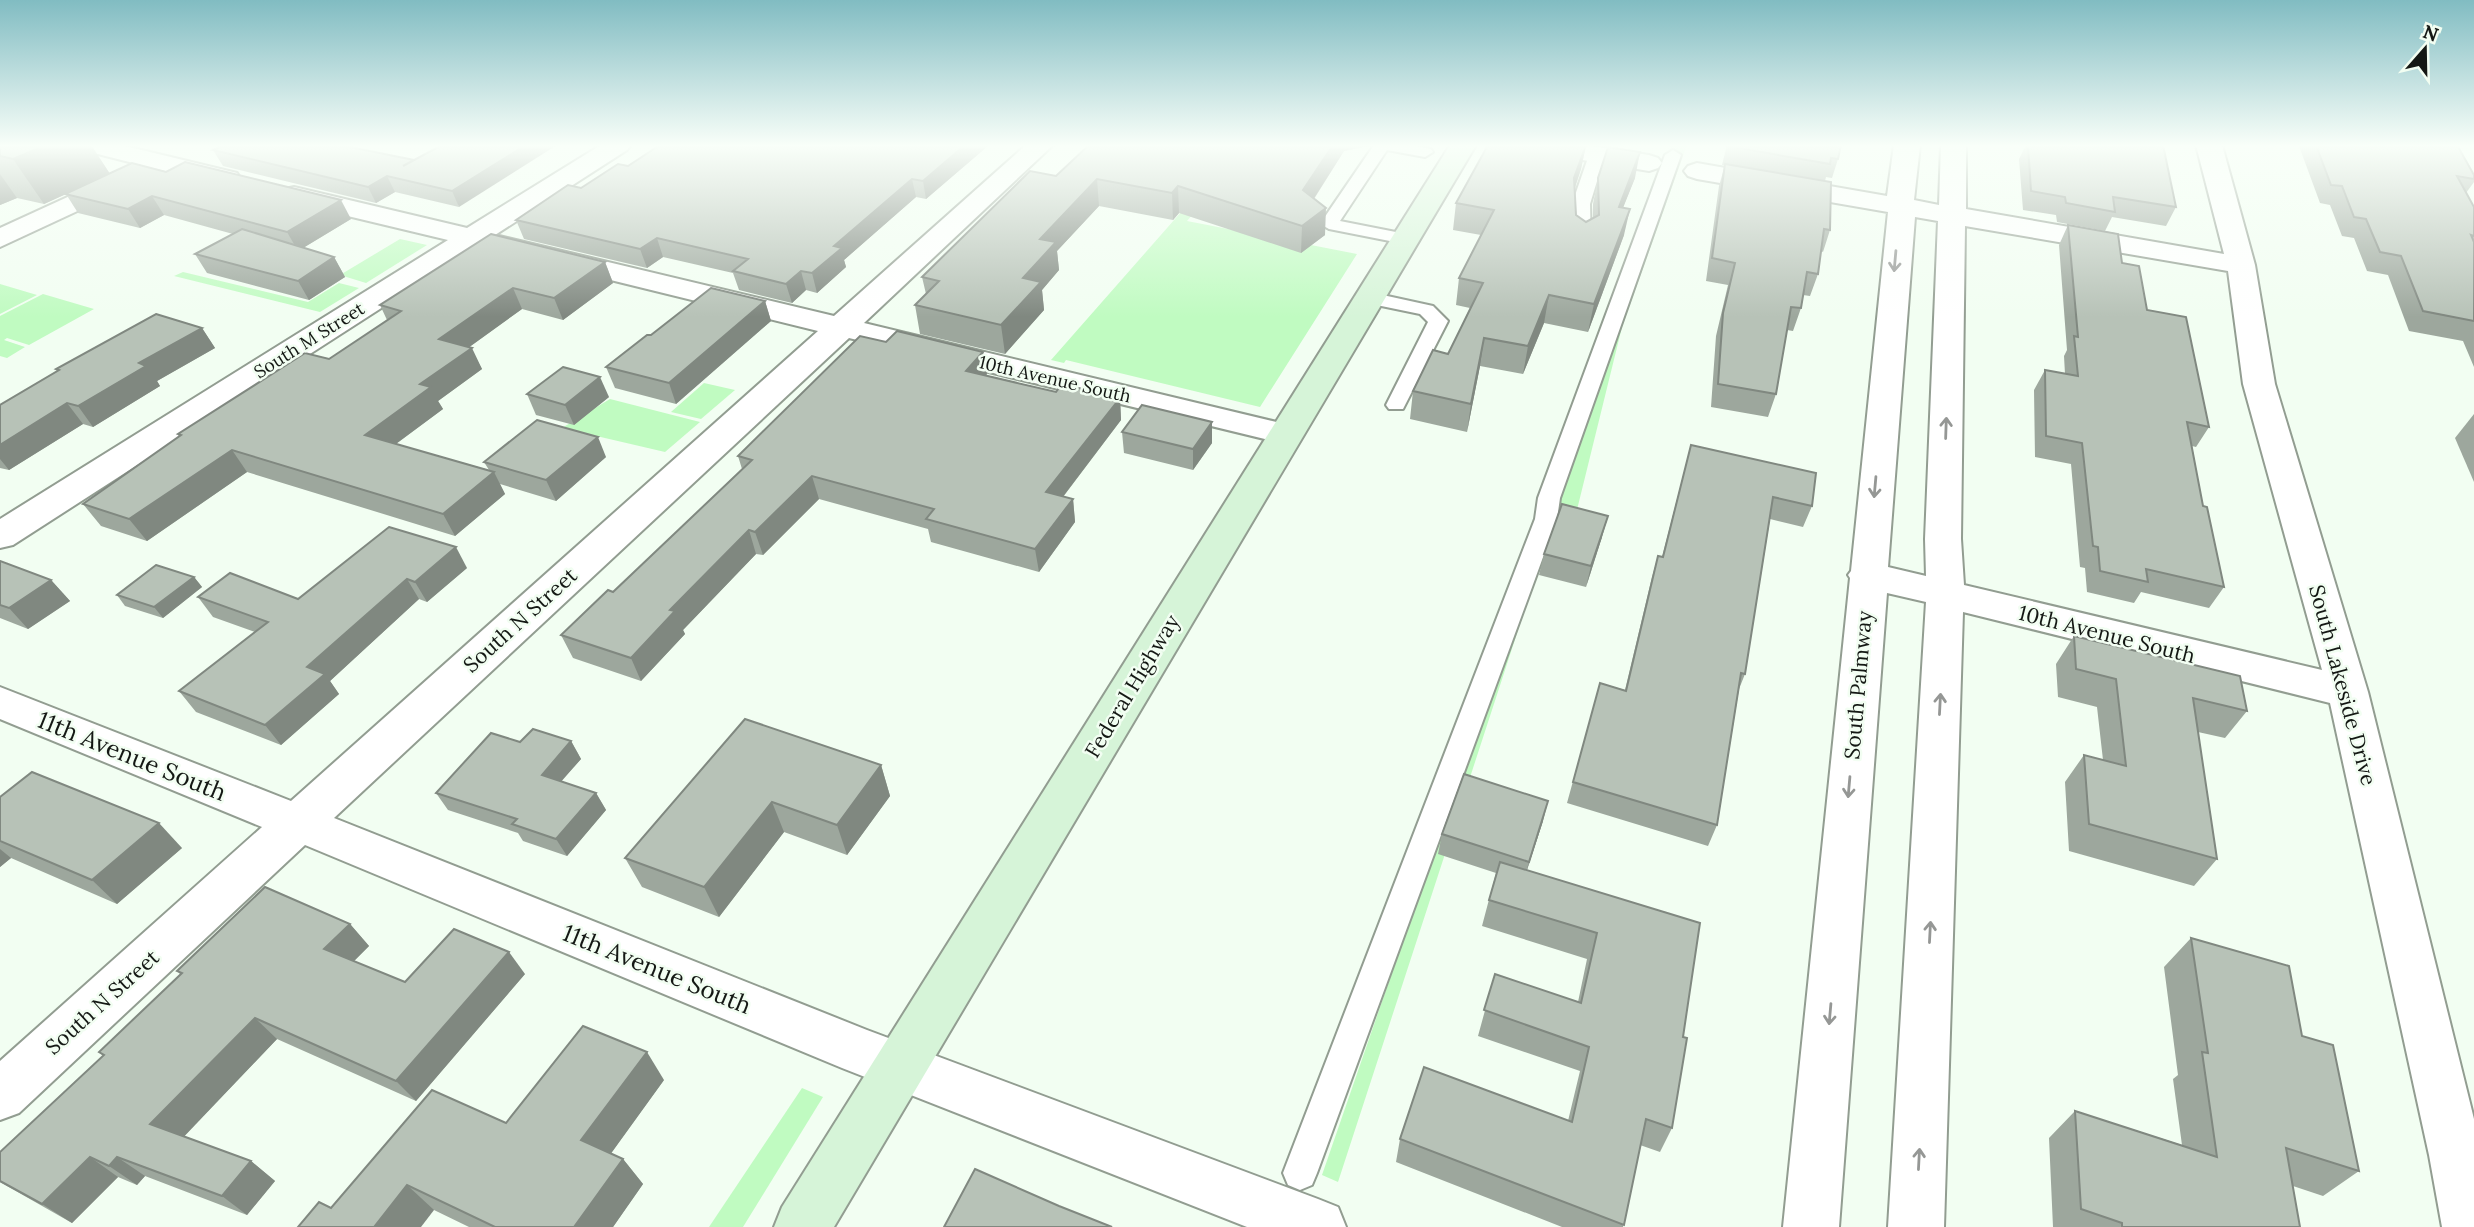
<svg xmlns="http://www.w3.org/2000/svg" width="2474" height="1227" font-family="Lora,serif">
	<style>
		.green { fill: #c0fbc1 }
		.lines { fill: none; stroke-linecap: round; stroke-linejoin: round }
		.service-casing { stroke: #929d91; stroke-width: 4 }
		.minor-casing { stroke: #929d91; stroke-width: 4 }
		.secondary-casing { stroke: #929d91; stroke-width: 4 }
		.service { fill: #fff; fill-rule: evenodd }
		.minor { fill: #fff; fill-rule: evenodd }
		.secondary { fill: #d6f4d8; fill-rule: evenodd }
		.wall { fill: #9da79d }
		.shaded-wall { fill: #808880 }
		.building { fill: #b7c2b7; stroke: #808880; stroke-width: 2 }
		.oneway { stroke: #959795 }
		.labels { text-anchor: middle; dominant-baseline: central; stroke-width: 5; stroke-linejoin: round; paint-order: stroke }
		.far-street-label { font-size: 18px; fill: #141814; stroke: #f2fef2 }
		.street-label { font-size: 21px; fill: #141814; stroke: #f2fef2 }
		.near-street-label { font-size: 24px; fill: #141814; stroke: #f2fef2 }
	</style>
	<rect width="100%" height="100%" fill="#f2fef2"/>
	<g class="green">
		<polygon points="1240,145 1253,145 1187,221 1357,254 1260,407 1066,360 1064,363 1051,360"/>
		<polygon points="1671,145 1687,145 1622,327 1573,526 1552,526 1338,1182 1322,1175 1451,802 1545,492 1601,325"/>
		<polygon points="400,239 427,245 366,283 340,275"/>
		<polygon points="183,272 308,302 339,283 359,288 320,312 174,276"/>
		<polygon points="0,284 37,295 0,314"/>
		<polygon points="43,294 94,309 29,345 7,338 4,340 25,347 7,358 0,356 0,316"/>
		<polygon points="704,383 735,390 701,419 671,412"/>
		<polygon points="610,399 700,422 665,452 562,428"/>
		<polygon points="802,1088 823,1097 743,1227 709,1227"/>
	</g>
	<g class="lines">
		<g class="service-casing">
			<g id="service">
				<polygon points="1374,145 1411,145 1431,149 1433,152 1425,157 1387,150 1340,221 1411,235 1414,239 1411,243 1405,244 1329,229 1320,224"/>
				<polygon points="1597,150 1605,155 1590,204 1591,242 1582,247 1573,242 1572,204 1589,155"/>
				<polygon points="1673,150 1681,155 1560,498 1557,519 1317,1173 1312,1185 1300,1190 1288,1185 1283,1173 1535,519 1538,498 1665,155"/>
				<polygon points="1369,292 1433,306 1448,321 1403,409 1389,409 1386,405 1428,322 1420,314 1362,302 1360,298 1362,294"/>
			</g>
		</g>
		<g class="minor-casing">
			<g id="minor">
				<polygon points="78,145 121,145 237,173 241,179 237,185 228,187 82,150"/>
				<polygon points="601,145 631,145 627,150 495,235 834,316 1026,145 1053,145 864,323 1285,424 1297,427 1302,434 1297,441 1285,444 849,338 334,818 867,1030 1318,1199 1338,1207 1346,1227 1247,1227 842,1068 305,845 19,1113 0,1120 0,1061 262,827 0,719 0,687 291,801 818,331 476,247 13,545 0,548 0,519 448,240 285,201 281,195 285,189 294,187 467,228"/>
				<polygon points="1527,145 1585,145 1649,155 1658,158 1662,163 1658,168 1649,171 1540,153 1531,150"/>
				<path d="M1894 145H1920L1914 200 1939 205 1941 145H1966V209L2224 254 2196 145H2222L2255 265 2275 384 2368 692 2474 1119V1227H2442L2429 1155 2330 703 1963 612 1944 1227H1888L1926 602 1887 593 1839 1227H1783L1850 578 1848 575 1851 571 1888 212 1697 179 1688 176 1684 171 1688 166 1697 163 1887 196ZM1915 217 1938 221 1925 539 1926 576 1888 567ZM1965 226 2228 271 2243 384 2322 670 1964 585 1961 539Z"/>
				<polygon points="120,173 129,175 133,181 129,187 0,247 0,228"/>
			</g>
		</g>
		<g class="secondary-casing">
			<polygon id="secondary" points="1450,145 1476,145 834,1227 774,1227 782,1207"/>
		</g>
		<use href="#service" class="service"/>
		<use href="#minor" class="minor"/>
		<use href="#secondary" class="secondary"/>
	</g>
	<g class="wall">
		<polygon points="0,145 91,145 110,174 351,219 303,248 334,257 345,277 309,300 207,273 195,254 233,234 164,215 140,228 78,213 66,194 44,204 17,198 0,205"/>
		<polygon points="442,145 459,207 395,192 376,203 223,166 213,150 414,160"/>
		<polygon points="989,145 926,199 916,197 844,260 846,267 817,293 806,290 792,303 739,290 733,273 663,257 647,268 524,239 516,220 628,166"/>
		<polygon points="1586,145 1581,169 1575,188 1576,215 1586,222 1593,219 1593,204 1598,178 1635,178 1623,207 1624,235 1588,332 1544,323 1523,374 1480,366 1467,432 1410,419 1413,391 1448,354 1470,308 1456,305 1459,278 1481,235 1453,230 1456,203"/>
		<polygon points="1727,145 1838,159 1832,178 1826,177 1825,181 1830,230 1823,252 1821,251 1818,274 1810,296 1803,295 1801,308 1793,331 1787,330 1776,394 1768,417 1711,407 1716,336 1728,285 1706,281 1719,186 1725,165 1722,165"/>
		<polygon points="2026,145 2163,145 2176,207 2166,226 2112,217 2105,231 2057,222 2056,215 2023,210 2019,159"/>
		<polygon points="2293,145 2457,145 2474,175 2474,182 2466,193 2474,207 2474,367 2463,341 2409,331 2388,275 2367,271 2354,238 2342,236 2330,205 2320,203 2299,146"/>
		<polygon points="1370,146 1344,151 1314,199 1325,235 1301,253 1179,213 1173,220 1099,206 1057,251 1059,270 1042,290 1044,310 1005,354 920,334 915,305 926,294 922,277 1056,176"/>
		<polygon points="2068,225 2122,263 2209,427 2196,447 2192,446 2203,506 2224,587 2209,608 2141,592 2134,603 2087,592 2085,568 2080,567 2071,464 2035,457 2034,390 2045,370 2065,374 2064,356 2067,350 2059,245"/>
		<polygon points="605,262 613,283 563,320 522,309 469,347 482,369 438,401 443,409 396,444 489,470 484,462 606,457 556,501 500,484 505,494 455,536 247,472 147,541 101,526 83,504 179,437 178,434 329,359 387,320 380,305"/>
		<polygon points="765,301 771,321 676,404 615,388 606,367 651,335"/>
		<polygon points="202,328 215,348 157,381 160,386 93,427 83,424 9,470 0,468 0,405 57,371 56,369"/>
		<polygon points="886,342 983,352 987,374 986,375 1056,392 1120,398 1121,420 1063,497 1073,499 1075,522 1039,572 931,542 928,529 819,499 763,555 756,554 683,630 685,634 641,681 573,658 561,635 613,592 742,469 738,456"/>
		<polygon points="527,394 609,397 574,425 536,415"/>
		<polygon points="2474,414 2474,482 2455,438"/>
		<polygon points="1122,432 1212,443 1193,470 1124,453"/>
		<polygon points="1691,445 1812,506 1803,527 1770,519 1745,674 1739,689 1717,825 1708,846 1567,803 1600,683 1625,690 1652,577 1658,556 1662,557"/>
		<polygon points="1602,537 1586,587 1539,575 1544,554"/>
		<polygon points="0,561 51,580 70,601 28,629 0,618"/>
		<polygon points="467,568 427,602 419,599 330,681 339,694 281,745 196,712 179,691 255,632 213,617 198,597 298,599"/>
		<polygon points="194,577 202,587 163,618 125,606 117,595"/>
		<polygon points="2074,636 2247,711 2225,738 2198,732 2217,859 2194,886 2069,851 2065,782 2084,755 2103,760 2097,707 2058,697 2056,664"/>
		<polygon points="745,719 881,765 890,796 847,855 784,832 719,917 642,887 625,858"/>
		<polygon points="571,741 581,759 561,781 596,793 606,810 567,856 523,841 518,833 448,810 436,793 520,742"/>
		<polygon points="0,797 182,848 117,904 11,858 0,867"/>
		<polygon points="1543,821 1527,870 1700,923 1683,1037 1672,1128 1660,1152 1640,1145 1623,1227 1562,1227 1396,1162 1400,1139 1568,1121 1580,1071 1478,1036 1495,974 1578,1002 1587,959 1482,926 1496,873 1438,854 1442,834"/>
		<polygon points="350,924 369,946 354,961 405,982 525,974 416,1101 277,1039 184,1136 251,1161 275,1181 247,1215 145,1176 137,1185 118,1177 72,1223 0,1182 0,1152 103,1056 99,1052 181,975 177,971"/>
		<polygon points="2191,938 2302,1036 2359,1171 2323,1196 2293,1186 2300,1227 2053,1227 2049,1138 2075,1111 2182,1145 2173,1079 2178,1075 2164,967"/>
		<polygon points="664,1080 611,1153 623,1159 643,1184 613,1227 469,1227 434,1210 331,1208 506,1123"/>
	</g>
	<g class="shaded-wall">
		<polygon points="46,145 91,145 110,174 44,204 13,159"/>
		<polygon points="526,145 557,145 459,207 452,191"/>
		<polygon points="965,145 989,145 926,199 923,181"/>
		<polygon points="1333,145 1371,145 1344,151 1302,217 1303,190"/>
		<polygon points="1586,145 1581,169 1569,204 1574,178"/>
		<polygon points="1640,152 1635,178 1613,233 1619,207"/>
		<polygon points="0,174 17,198 0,205"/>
		<polygon points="387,176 395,192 376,203 368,187"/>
		<polygon points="912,179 916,197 844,260 846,267 817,293 812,273 834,246"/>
		<polygon points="1097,179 1099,206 1057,251 1059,270 1042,290 1044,310 1005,354 1001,325 1023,278 1040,239"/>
		<polygon points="1178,186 1179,213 1173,220 1172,193"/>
		<polygon points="152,196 164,215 140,228 128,209"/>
		<polygon points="341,200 351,219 298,251 287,232"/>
		<polygon points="1326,208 1325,235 1301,253 1302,226"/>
		<polygon points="1630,209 1624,235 1588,332 1594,304"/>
		<polygon points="657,238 663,257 647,268 640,249"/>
		<polygon points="334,257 345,277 309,300 298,281"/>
		<polygon points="605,262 613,283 563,320 554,298"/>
		<polygon points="801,271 806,290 792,303 786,284"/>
		<polygon points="513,288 522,309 450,361 439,339"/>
		<polygon points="1549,295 1544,323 1523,374 1528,346"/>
		<polygon points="765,301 771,321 676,404 669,383"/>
		<polygon points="202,328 215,348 157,381 160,386 93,427 78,406 139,363"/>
		<polygon points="1484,338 1480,366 1467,432 1471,404"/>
		<polygon points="472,348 482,369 438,401 443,409 378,457 365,435 420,384"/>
		<polygon points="983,352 987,374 970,393 966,371"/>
		<polygon points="600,377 609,397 574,425 565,405"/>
		<polygon points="1120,398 1121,420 1049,515 1046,492"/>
		<polygon points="67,403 83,424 9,470 0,459 0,445"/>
		<polygon points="1212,422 1212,443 1193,470 1193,449"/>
		<polygon points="598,437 606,457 556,501 546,480"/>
		<polygon points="232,450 247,472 147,541 129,519"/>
		<polygon points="494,472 505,494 455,536 443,514"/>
		<polygon points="812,476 819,499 763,555 755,532"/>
		<polygon points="1073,499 1075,522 1039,572 1035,549"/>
		<polygon points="1608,516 1602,537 1586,587 1591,566"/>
		<polygon points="749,530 756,554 683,630 685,634 641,681 631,658 670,610"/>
		<polygon points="456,547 467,568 427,602 415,582"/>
		<polygon points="194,577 202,587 163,618 154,607"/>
		<polygon points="407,579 419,599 330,681 339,694 281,745 265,725 307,667"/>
		<polygon points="51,580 70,601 28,629 9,608"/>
		<polygon points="571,741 581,759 552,792 542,775"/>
		<polygon points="881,765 890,796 847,855 837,825"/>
		<polygon points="596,793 606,810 567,856 556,839"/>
		<polygon points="1548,801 1543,821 1523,882 1529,862"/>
		<polygon points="772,802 784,832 719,917 704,887"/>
		<polygon points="159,823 182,848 117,904 92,880"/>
		<polygon points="0,849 11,858 0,867"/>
		<polygon points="350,924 369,946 344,971 324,949"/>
		<polygon points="509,952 525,974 416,1101 396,1081"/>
		<polygon points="255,1018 277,1039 177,1144 150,1124"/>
		<polygon points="647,1052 664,1080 602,1166 581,1140"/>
		<polygon points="90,1157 118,1177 72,1223 42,1204"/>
		<polygon points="117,1157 145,1176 137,1185 109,1166"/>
		<polygon points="623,1159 643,1184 613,1227 574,1227"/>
		<polygon points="251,1161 275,1181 247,1215 222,1196"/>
		<polygon points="407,1185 434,1210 421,1227 374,1227"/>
	</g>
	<g class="building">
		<polygon points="0,145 46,145 13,159 0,156"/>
		<polygon points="224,145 340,145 414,160 403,166 442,145 526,145 452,191 387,176 368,187 213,150"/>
		<polygon points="660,145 965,145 923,181 912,179 834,246 842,248 812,273 801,271 786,284 733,271 748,259 657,238 640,249 516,220 568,185 581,188 618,164 628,166"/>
		<polygon points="1089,145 1333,145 1303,190 1326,208 1302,226 1178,186 1172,193 1097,179 1040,239 1056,242 1023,278 1041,282 1001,325 915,305 939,281 922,277 1030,171 1056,176"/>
		<polygon points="1488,145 1586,145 1574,178 1576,215 1586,222 1599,215 1598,178 1608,147 1640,152 1619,207 1630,209 1594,304 1549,295 1528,346 1484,338 1471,404 1413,391 1433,350 1448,354 1483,283 1459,278 1494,210 1456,203"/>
		<polygon points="1727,145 1841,145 1838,159 1831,158 1830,164 1727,146"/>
		<polygon points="2028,145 2163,145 2176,207 2113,197 2115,212 2066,203 2065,197 2031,191"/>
		<polygon points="2316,145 2457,145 2474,175 2474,179 2457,176 2474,207 2474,236 2471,235 2474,242 2474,321 2423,311 2401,256 2380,252 2366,219 2354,217 2342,186 2331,185"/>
		<polygon points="185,162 341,200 287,232 152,196 128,209 65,194 132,163 166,172"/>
		<polygon points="1725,164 1831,182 1830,230 1824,229 1818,274 1807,272 1801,308 1791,307 1776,394 1718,384 1723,313 1735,263 1712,258"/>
		<polygon points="2068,225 2118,234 2122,263 2139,266 2147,310 2186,317 2209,427 2187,422 2203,506 2207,507 2224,587 2146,569 2148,582 2100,571 2098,547 2093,546 2082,443 2046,436 2045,370 2078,376 2074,336 2078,337"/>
		<polygon points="242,229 334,257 298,281 195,254"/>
		<polygon points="491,234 605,262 554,298 513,288 439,339 472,348 420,384 431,387 365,435 494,472 443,514 232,450 129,519 83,504 181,435 178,434 305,353 329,359 401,311 380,305"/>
		<polygon points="711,288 765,301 669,383 606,367 647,335 651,335"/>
		<polygon points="156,314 202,328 139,363 146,366 78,406 67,403 0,445 0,405 59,370 56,369"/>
		<polygon points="897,331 983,352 966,371 1056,392 1062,384 1120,398 1046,492 1073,499 1035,549 926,519 934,509 812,476 755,532 749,530 670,610 675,611 631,658 561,635 608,590 613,592 752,460 738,456 860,336 886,342"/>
		<polygon points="563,367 600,377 565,405 527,394"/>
		<polygon points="1142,405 1212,422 1193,449 1122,432"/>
		<polygon points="537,420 598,437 546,480 484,462"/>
		<polygon points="1691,445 1816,473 1812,506 1773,497 1745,674 1741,673 1717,825 1573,782 1600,683 1626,691 1658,556 1663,557"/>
		<polygon points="1562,504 1608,516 1591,566 1544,554"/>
		<polygon points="389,527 456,547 415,582 407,579 307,667 325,674 265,725 179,691 268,622 198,597 230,573 298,599"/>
		<polygon points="0,561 51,580 9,608 0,605"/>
		<polygon points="156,565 194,577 154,607 117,595"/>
		<polygon points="2074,636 2240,676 2247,711 2193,698 2217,859 2089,824 2084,755 2126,766 2116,679 2076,669"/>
		<polygon points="745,719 881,765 837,825 772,802 704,887 625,858"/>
		<polygon points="533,729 571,741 542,775 596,793 556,839 512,824 517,819 436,793 491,733 520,742"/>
		<polygon points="32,772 159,823 92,880 0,841 0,797"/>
		<polygon points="1464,774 1548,801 1529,862 1442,834"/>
		<polygon points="1500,862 1700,923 1683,1037 1687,1038 1672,1128 1646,1119 1624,1225 1400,1139 1424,1067 1572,1122 1589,1047 1484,1010 1495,974 1581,1003 1597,933 1489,900"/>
		<polygon points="265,887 350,924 324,949 405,982 454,929 509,952 396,1081 255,1018 150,1124 251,1161 222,1196 117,1157 109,1166 90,1157 42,1204 0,1181 0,1152 104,1055 99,1052 182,973 177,971"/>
		<polygon points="2191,938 2289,966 2302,1036 2333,1045 2359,1171 2286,1148 2300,1227 2122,1227 2122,1223 2081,1209 2075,1111 2217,1157 2202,1052 2208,1053"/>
		<polygon points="583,1026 647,1052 581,1140 623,1159 574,1227 495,1227 407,1185 374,1227 298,1227 319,1202 331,1208 432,1090 506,1123"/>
		<polygon points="975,1169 1059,1206 1112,1227 944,1227"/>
	</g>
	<defs><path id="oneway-shaft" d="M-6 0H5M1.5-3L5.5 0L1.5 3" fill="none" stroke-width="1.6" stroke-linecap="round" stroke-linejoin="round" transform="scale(1.75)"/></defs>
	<g class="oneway">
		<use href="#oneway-shaft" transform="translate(1895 261) rotate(95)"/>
		<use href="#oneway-shaft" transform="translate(1946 428) rotate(-88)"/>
		<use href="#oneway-shaft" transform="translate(1875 487) rotate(95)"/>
		<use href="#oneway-shaft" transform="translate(1940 704) rotate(-87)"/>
		<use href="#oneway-shaft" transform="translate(1849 787) rotate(95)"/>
		<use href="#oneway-shaft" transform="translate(1930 932) rotate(-87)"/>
		<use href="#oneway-shaft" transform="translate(1830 1014) rotate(95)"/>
		<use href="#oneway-shaft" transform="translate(1919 1159) rotate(-87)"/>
	</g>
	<linearGradient id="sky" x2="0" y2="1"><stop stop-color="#81bcc2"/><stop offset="0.46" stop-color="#f9fff9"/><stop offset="1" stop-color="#f9fff9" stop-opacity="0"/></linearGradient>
	<rect width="2474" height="317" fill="url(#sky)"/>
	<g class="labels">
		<g class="far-street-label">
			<text transform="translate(309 340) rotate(-32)">South M Street</text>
			<text transform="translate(1055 379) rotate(13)">10th Avenue South</text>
		</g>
		<g class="street-label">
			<text transform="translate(520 620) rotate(-42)">South N Street</text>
			<text transform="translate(2107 634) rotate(14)">10th Avenue South</text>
			<text transform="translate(1858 685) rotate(-85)">South Palmway</text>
			<text transform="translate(2343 685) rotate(75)">South Lakeside Drive</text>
			<text transform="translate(1132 686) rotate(-59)">Federal Highway</text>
			<text transform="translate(102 1002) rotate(-42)">South N Street</text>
		</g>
		<g class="near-street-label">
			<text transform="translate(132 756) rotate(22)">11th Avenue South</text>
			<text transform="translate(657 969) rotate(22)">11th Avenue South</text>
		</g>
	</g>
	<g transform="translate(2425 49) rotate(20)" stroke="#f2fef2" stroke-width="5" paint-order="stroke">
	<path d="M0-5L12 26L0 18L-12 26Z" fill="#141814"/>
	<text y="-10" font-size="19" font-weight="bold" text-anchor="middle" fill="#141814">N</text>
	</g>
</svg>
